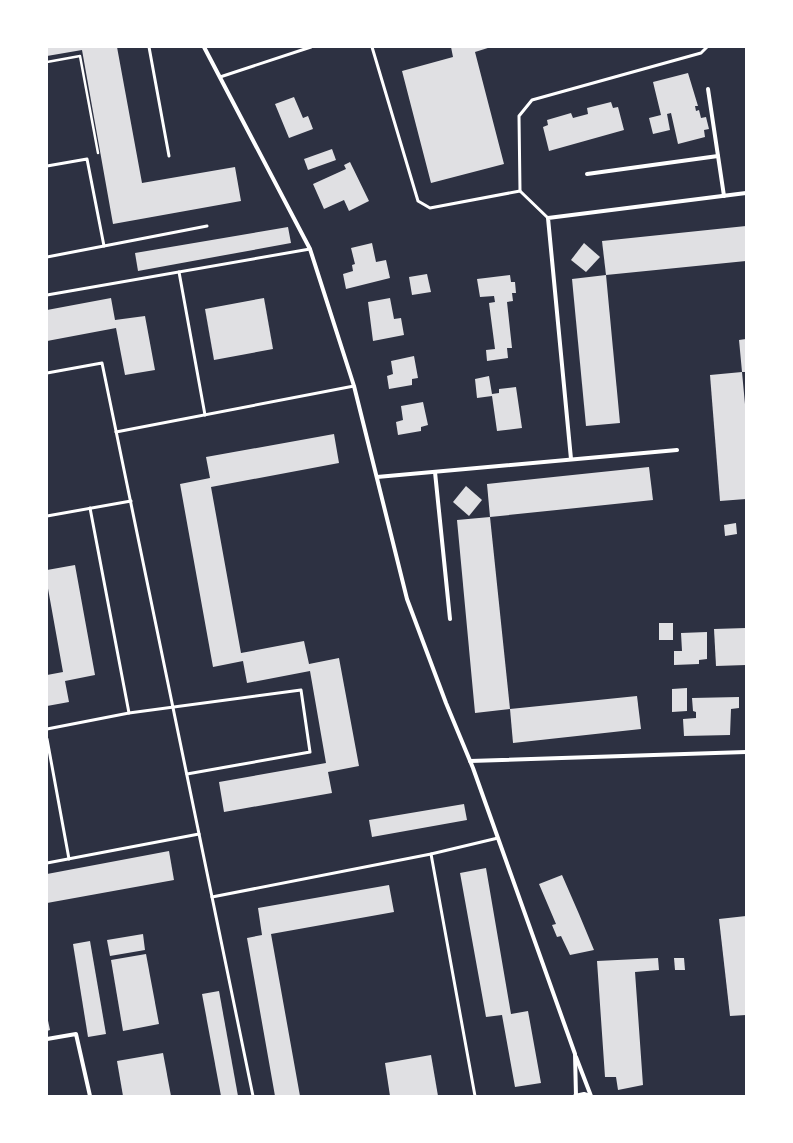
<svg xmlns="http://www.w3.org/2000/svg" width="793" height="1143" font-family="Helvetica,sans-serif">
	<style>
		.building { fill: #e0e0e3 }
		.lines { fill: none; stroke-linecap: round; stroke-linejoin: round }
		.path { stroke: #fff; stroke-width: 2.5 }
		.service { stroke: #fff; stroke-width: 3 }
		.minor { stroke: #fff; stroke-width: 4 }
	</style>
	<rect width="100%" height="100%" fill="#2d3142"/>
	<g class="building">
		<polygon points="47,47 117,47 142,183 235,167 241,201 113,224 82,50 47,56"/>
		<polygon points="451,47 491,47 475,52 504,164 431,183 402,71 453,57"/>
		<polygon points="688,73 698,106 695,106 696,111 699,110 701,118 706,117 709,129 704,130 705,137 678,144 671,113 667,114 670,130 653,134 649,118 661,115 653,82"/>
		<polygon points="294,97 303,118 308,116 313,129 289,138 275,104"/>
		<polygon points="611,102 613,108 618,107 624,130 549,151 543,127 548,125 547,120 571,113 573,118 588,114 587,108"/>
		<polygon points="332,149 336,160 308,170 304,159"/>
		<polygon points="350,162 369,201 349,211 344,200 324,209 313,184 346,169 344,165"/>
		<polygon points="746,226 746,261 606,275 602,241"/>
		<polygon points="288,227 291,243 138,271 135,253"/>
		<polygon points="372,243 376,262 386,260 390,278 346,289 343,274 353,271 352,265 355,264 351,248"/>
		<polygon points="584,243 600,257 586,272 571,260"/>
		<polygon points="427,274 431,292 412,295 409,277"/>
		<polygon points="510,275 511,282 515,282 516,293 512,293 513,301 507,302 512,348 507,348 508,358 487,361 486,350 495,349 489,303 495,302 494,296 480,297 477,279"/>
		<polygon points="606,275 620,423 586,426 572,279"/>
		<polygon points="111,298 115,320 145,316 155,370 125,375 116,328 47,341 47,310"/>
		<polygon points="264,298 273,349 214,360 205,309"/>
		<polygon points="390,298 394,319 401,318 404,335 373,341 368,302"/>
		<polygon points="746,339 746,372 742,372 739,340"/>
		<polygon points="414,356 418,378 412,379 412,385 389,389 387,376 393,374 391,361"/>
		<polygon points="742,372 746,415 746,499 720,501 710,375"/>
		<polygon points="489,376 492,394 499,393 499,389 516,387 522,428 497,431 492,396 477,398 475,379"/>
		<polygon points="423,402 428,425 421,427 421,431 398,435 396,422 403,420 401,406"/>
		<polygon points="334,434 339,463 211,487 241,653 304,641 309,664 339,658 359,766 328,772 332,793 224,812 219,782 326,763 310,671 247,683 243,661 213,667 180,484 210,478 206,457"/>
		<polygon points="649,467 653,500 490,517 487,484"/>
		<polygon points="466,486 482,500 469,516 453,502"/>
		<polygon points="490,517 510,709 475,713 457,520"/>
		<polygon points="736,523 737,534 725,536 724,525"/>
		<polygon points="75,565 95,675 65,681 69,702 47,706 47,675 63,672 47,583 47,570"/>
		<rect x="659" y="623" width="14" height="17"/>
		<polygon points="746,628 746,665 716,666 714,629"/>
		<polygon points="707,632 707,659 699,660 699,664 674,665 674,651 682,651 681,633"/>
		<polygon points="687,688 687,711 672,712 672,689"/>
		<polygon points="637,696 641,729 513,743 510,709"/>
		<polygon points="739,697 739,708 731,709 730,735 684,736 683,719 696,718 696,712 693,711 692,698"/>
		<polygon points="464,804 467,820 372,837 369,820"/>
		<polygon points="169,851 174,880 47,903 47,874"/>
		<polygon points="486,868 511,1014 528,1011 541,1083 515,1087 502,1015 486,1017 460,873"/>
		<polygon points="562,875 579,914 594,950 570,955 561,936 557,937 552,925 556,924 539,884"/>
		<polygon points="389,885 394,912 271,934 300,1096 275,1096 247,938 262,935 258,908"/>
		<polygon points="746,916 746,1015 730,1016 719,919"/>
		<polygon points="143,934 145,950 110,956 107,940"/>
		<polygon points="90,941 106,1034 88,1037 73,944"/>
		<polygon points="146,954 159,1024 123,1031 111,960"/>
		<polygon points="658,958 659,970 635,972 643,1085 618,1090 616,1077 605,1077 597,961"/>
		<polygon points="674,958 684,958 685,970 675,970"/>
		<polygon points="219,991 238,1096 221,1096 202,994"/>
		<polygon points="47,1016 50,1030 47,1031"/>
		<polygon points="163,1053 171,1096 123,1096 117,1061"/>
		<polygon points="431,1055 438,1096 390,1096 385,1063"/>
	</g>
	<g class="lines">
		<polyline class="path" points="47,62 80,56 98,153"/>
		<g class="service">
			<polyline points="149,47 169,156"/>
			<polyline points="372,47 418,201 430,208 520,191"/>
			<polyline points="220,77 311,47"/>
			<polyline points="47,166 87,159 104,246 207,226"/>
			<polyline points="548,218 520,191 519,116 532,100 701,53 707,47"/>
			<polyline points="47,257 104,246"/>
			<polyline points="179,272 205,415"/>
			<polyline points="47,295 310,249"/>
			<polyline points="47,373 102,363 253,1096"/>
			<polyline points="116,432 354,386"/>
			<polyline points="90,508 129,713"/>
			<polyline points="47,516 131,501"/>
			<polyline points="47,729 129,713 301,690 310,752 187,774"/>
			<polyline points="47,739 69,859"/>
			<polyline points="431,854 475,1096"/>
			<polyline points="47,863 199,834"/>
			<polyline points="212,897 431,854 498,838"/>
		</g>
		<g class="minor">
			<polyline points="204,47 310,249 354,386 407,599 446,703 473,768 575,1054 576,1096"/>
			<polyline points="708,89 724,196"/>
			<polyline points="587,174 718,156"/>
			<polyline points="571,459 548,218 746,193"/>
			<polyline points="435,472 450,619"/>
			<polyline points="377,477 677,450"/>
			<polyline points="470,761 746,752"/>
			<polyline points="47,1039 76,1034 90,1096"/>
			<polyline points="576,1057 591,1096"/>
			<polyline points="575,1096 584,1094 590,1096"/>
		</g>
	</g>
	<rect width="793" height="1143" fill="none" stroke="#ffffff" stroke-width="96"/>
</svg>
